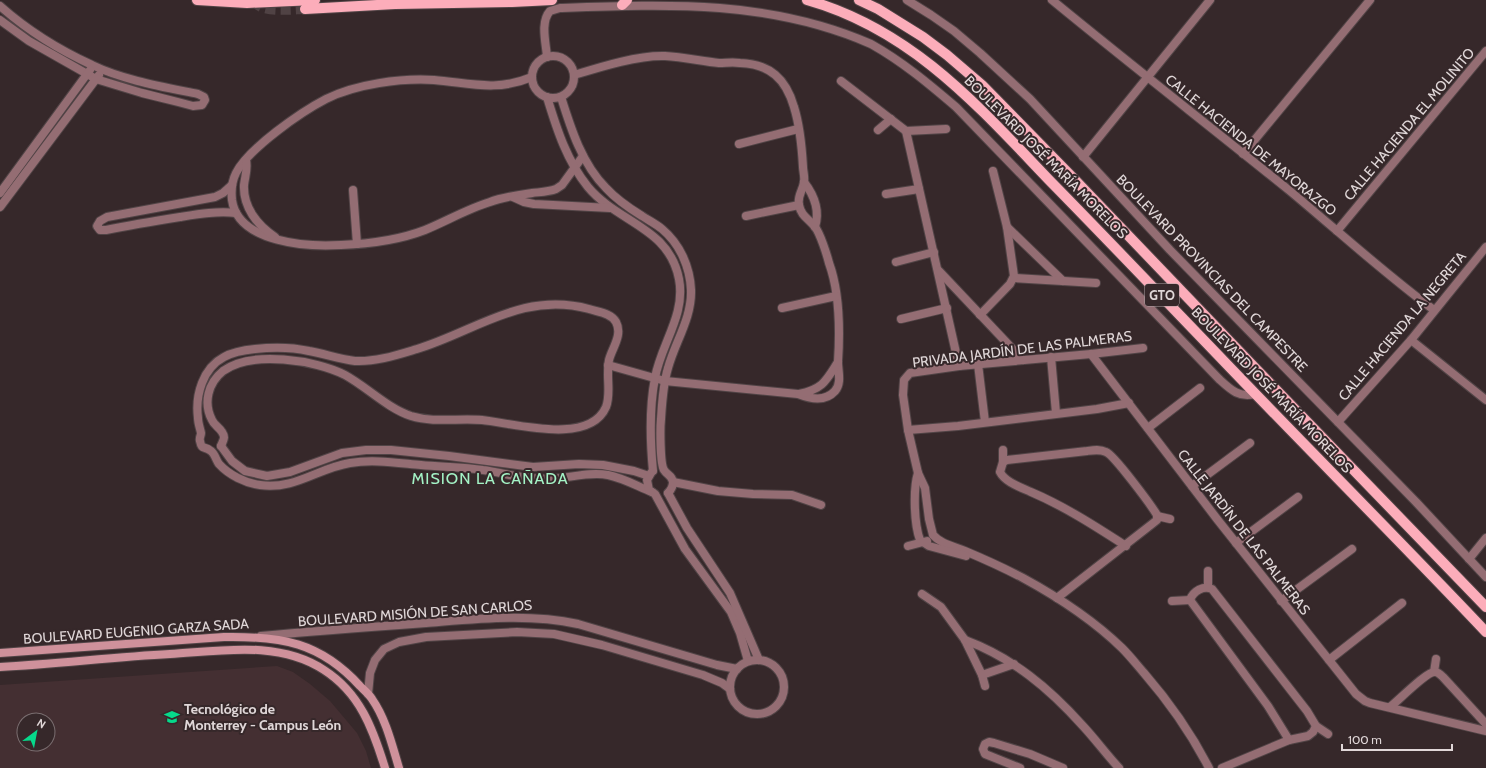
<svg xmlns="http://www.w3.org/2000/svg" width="1486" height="768" font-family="Cabin,sans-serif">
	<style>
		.built { fill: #442f32; fill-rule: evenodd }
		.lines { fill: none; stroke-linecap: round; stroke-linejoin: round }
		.primary-tunnel { stroke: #504244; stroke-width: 10; stroke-dasharray: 10 5; stroke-linecap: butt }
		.street-casing { stroke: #514446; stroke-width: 10 }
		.secondary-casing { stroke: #514446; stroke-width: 10 }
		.primary-casing { stroke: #514446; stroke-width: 12 }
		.street { stroke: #946d73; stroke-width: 8 }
		.secondary { stroke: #cf919b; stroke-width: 8 }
		.primary { stroke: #fcadba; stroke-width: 10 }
		.labels { text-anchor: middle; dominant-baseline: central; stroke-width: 4; stroke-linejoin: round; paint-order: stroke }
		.shield { fill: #36282a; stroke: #ada2a4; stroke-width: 1 }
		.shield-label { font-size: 13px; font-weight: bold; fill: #e0d7d8 }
		.street-label { font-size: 14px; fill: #e0d7d8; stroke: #36282a }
		.poi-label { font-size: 14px; font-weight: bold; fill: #e0d7d8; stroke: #36282a; text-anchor: start }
		.quarter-label { font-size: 16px; letter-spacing: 1px; fill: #a4f3c6; stroke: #36282a }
	</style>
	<rect width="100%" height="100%" fill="#36282a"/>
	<path class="built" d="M277 666 293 672 310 684 330 701 357 733 366 751 371 768H0V685ZM24 720H48V744H24Z"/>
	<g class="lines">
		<path class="primary-tunnel" d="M254 0C258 14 293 9 305 9"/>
		<g class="street-casing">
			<g id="street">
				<polyline points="907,0 931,15 954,31 980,53 1030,99 1170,250 1416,502 1486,577"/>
				<path d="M1052 0C1131 65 1211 127 1290 191 1338 231 1384 273 1434 310"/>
				<path d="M0 6C27 30 59 50 92 65 123 80 164 87 198 94L204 97 205 100 202 105 193 106 178 102 142 93 96 79 29 41 0 20"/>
				<circle cx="553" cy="77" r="21"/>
				<path d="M547 57C546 43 540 22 550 11L560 8C669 4 771 0 871 44 903 62 929 84 956 107L1219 379C1231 390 1239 398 1255 394"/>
				<path d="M574 75C600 67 638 55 665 56 683 57 701 61 719 63 726 63 733 62 740 63 770 64 786 79 794 107 799 123 802 149 803 167 803 171 805 177 804 182 803 190 797 196 799 205 801 216 809 219 815 227 820 233 827 255 829 263 840 293 840 331 838 362 838 371 842 383 835 391 825 402 811 399 798 394L665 381 608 365"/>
				<path d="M532 77C496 92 470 83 434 80 401 78 356 84 326 99 301 112 249 148 236 173 232 181 231 191 232 200 238 243 308 247 341 245 368 244 399 240 425 230 447 221 467 209 490 202 502 197 518 195 532 193 540 192 548 192 556 189L562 185 583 156"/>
				<polyline points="841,81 906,131 946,129"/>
				<path d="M547 97C557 130 567 161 588 187 618 223 669 227 679 279 686 315 661 344 655 378 649 409 650 440 653 471"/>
				<path d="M561 97C571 129 582 164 606 188 616 199 629 208 642 216 648 220 656 224 662 229 680 244 690 267 691 290 692 318 675 342 668 368 663 384 662 403 661 419 660 428 660 464 664 470 667 475 672 475 673 482 673 486 671 490 668 493"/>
				<polyline points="878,130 891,119"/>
				<polyline points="906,131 959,366"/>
				<polyline points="739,144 798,129"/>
				<polyline points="1243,154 1370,0"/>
				<polyline points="1083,157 1210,0"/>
				<path d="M246 160C248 169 245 176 244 185 243 207 257 225 275 237"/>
				<path d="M804 182C814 195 820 211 815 227"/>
				<path d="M232 185 223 193 215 197 107 217 100 221 97 226 100 230H106C131 225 155 221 180 217 199 214 217 211 236 213"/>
				<polyline points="353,190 357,244"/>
				<polyline points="0,193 90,70"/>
				<polyline points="886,194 919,189"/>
				<polyline points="513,197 524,202 534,204 610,208"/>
				<polyline points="0,207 99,75"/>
				<polyline points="746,216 799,205"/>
				<polyline points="1007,227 1063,281"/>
				<polyline points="1337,231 1486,51"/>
				<polyline points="896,262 934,252"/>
				<polyline points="939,271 1023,360"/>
				<polyline points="1014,278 1096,283"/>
				<polyline points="782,308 836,296"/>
				<polyline points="980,315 1010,284 1014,276 1007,227 993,171"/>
				<polyline points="901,319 947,308"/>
				<polyline points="1411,340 1486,400"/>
				<path d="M1143 348 1091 354 959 366 910 373 904 380 903 395 908 430 918 473 925 488 929 519 933 535C941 544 953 546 965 551 984 559 1004 568 1023 578 1058 597 1093 620 1122 648 1130 656 1137 665 1144 673 1170 703 1191 733 1209 768"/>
				<polyline points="1091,354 1217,519 1356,694 1365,701 1370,703 1486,731"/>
				<polyline points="1051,357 1056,413"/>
				<polyline points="978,364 985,422"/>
				<path d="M799 394C823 389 826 381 838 362"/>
				<polyline points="1338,422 1411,340 1486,247"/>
				<polyline points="1148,428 1200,388"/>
				<polyline points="908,430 958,426 1097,409 1129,403"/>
				<path d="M221 446C223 440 226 438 222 432 219 427 214 425 212 420 203 403 208 383 223 371 251 350 316 360 345 375 367 387 387 408 411 416 434 423 458 418 482 420 513 423 589 446 606 407 610 397 608 385 608 375 608 370 608 365 609 360 612 348 623 335 616 322 611 313 598 312 589 309 523 291 476 331 417 349 397 355 376 362 355 361 340 359 325 354 309 351 291 347 273 347 255 349 245 350 233 352 224 357 203 368 195 395 198 418 198 423 200 428 201 433 201 436 199 438 200 441 202 451 204 445 211 451 215 454 216 460 219 464 229 475 245 483 260 485 295 490 318 468 350 463 373 459 398 463 421 465 441 467 463 467 483 470 499 472 514 477 530 478 540 479 551 479 561 478 577 476 592 472 608 475 623 478 637 486 652 492"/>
				<polyline points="221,446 232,461 245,471 267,476 290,472 342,453 366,450 391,450 449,456 533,467 579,464 603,465 634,471 649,476"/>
				<path d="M1003 450V462L1000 472C1005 482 1020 487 1031 492 1064 506 1095 526 1126 546"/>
				<path d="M1003 462 1007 460 1087 451C1094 450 1100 449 1106 452 1114 455 1151 505 1157 515V520L1152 524 1057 598"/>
				<polyline points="651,473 647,480 649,490 655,494 685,549 731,612 740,633 748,661"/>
				<path d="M918 473C913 489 914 524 920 540L929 546 966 556"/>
				<polyline points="673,482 718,491 753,494 792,495 821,505"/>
				<polyline points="1192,486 1250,443"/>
				<polyline points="668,493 687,528 730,593 759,660"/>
				<polyline points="1157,516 1170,519"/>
				<polyline points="1236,543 1298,497"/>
				<polyline points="908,546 927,541"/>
				<polyline points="1469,559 1486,538"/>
				<polyline points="1208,587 1208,571"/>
				<polyline points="922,594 941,607 965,640 982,675 985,686"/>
				<path d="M1190 600C1193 591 1204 585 1212 589L1307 711 1316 726 1313 732 1308 736 1289 740 1222 768"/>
				<polyline points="1190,600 1268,706 1289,740"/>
				<polyline points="1172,601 1190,600"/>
				<polyline points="1281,601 1352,549"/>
				<path d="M261 636C316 631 371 627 426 623 476 619 528 613 578 624L717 665 737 669"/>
				<path d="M965 640C1013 658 1049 688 1083 726 1096 740 1106 754 1119 768"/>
				<circle cx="757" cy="687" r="27"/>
				<polyline points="1329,660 1402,603"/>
				<polyline points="1434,672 1436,659"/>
				<polyline points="982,675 1014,664"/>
				<polyline points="368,694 370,673 375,660 384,649 399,642 426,637 517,632 554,634 602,645 703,675 722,683 730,689"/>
				<path d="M1390 707C1398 701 1427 671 1435 672 1438 672 1441 675 1443 677L1486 724"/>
				<polyline points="1316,726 1328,734"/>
				<polyline points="1020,768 985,754 983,749 985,744 989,742 994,743 1030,754 1063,768"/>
			</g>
		</g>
		<g class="secondary-casing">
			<g id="secondary">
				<path d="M0 653 224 637C281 636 320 642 360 686 364 690 369 694 372 699 386 719 392 745 399 768"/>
				<path d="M0 667C57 664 113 657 170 654 220 651 279 640 324 670 360 693 373 729 385 768"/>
			</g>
		</g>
		<g class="primary-casing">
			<g id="primary">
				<polyline points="197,0 247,3 315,0"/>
				<path d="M807 0C913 30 979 107 1052 183 1108 240 1163 298 1218 355 1307 448 1398 539 1486 632"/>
				<polyline points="859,0 878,9 923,37 947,55 982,85 1076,181 1257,370 1486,607"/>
				<polyline points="622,5 627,0"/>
				<polyline points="305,9 395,4 512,2 552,0"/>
			</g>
		</g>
		<use href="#street" class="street"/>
		<use href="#secondary" class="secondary"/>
		<use href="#primary" class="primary"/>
	</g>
	<defs>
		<g id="university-bare" transform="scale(1.2)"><path d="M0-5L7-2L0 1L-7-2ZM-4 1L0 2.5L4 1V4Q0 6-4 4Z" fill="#06d98b" stroke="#36282a" stroke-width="2.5" paint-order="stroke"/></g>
	</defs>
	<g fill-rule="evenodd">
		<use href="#university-bare" x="172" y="717"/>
	</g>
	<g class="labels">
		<rect class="shield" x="1145" y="284" width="34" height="22" rx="3"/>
		<g class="shield-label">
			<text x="1162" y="295">GTO</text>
		</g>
		<g class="street-label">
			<text transform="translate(1409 124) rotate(-50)">CALLE HACIENDA EL MOLINITO</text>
			<text transform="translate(1251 145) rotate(39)">CALLE HACIENDA DE MAYORAZGO</text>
			<text transform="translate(1046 157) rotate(45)">BOULEVARD JOSÉ MARÍA MORELOS</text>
			<text transform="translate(1212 273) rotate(46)">BOULEVARD PROVINCIAS DEL CAMPESTRE</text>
			<text transform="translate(1402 326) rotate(-50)">CALLE HACIENDA LA NEGRETA</text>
			<text transform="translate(1022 349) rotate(-7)">PRIVADA JARDÍN DE LAS PALMERAS</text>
			<text transform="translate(1272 390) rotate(46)">BOULEVARD JOSÉ MARÍA MORELOS</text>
			<text transform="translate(1244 532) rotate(52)">CALLE JARDÍN DE LAS PALMERAS</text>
			<text transform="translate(415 613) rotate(-4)">BOULEVARD MISIÓN DE SAN CARLOS</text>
			<text transform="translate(136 631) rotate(-4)">BOULEVARD EUGENIO GARZA SADA</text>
		</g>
		<g class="poi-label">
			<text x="184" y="709">Tecnológico de<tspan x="184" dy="16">Monterrey - Campus León</tspan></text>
		</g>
		<g class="quarter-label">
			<text x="490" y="478">MISION LA CAÑADA</text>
		</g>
	</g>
	<g transform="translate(36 732) rotate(32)"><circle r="19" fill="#36282a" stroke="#7a6e70"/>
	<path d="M0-3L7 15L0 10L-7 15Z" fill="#06d98b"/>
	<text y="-6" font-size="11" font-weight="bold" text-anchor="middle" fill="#e0d7d8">N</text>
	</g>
	<path d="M1342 744v6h110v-6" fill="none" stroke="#e0d7d8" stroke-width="2"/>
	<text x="1348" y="744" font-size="12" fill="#e0d7d8" stroke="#36282a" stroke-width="3" paint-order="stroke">100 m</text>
</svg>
